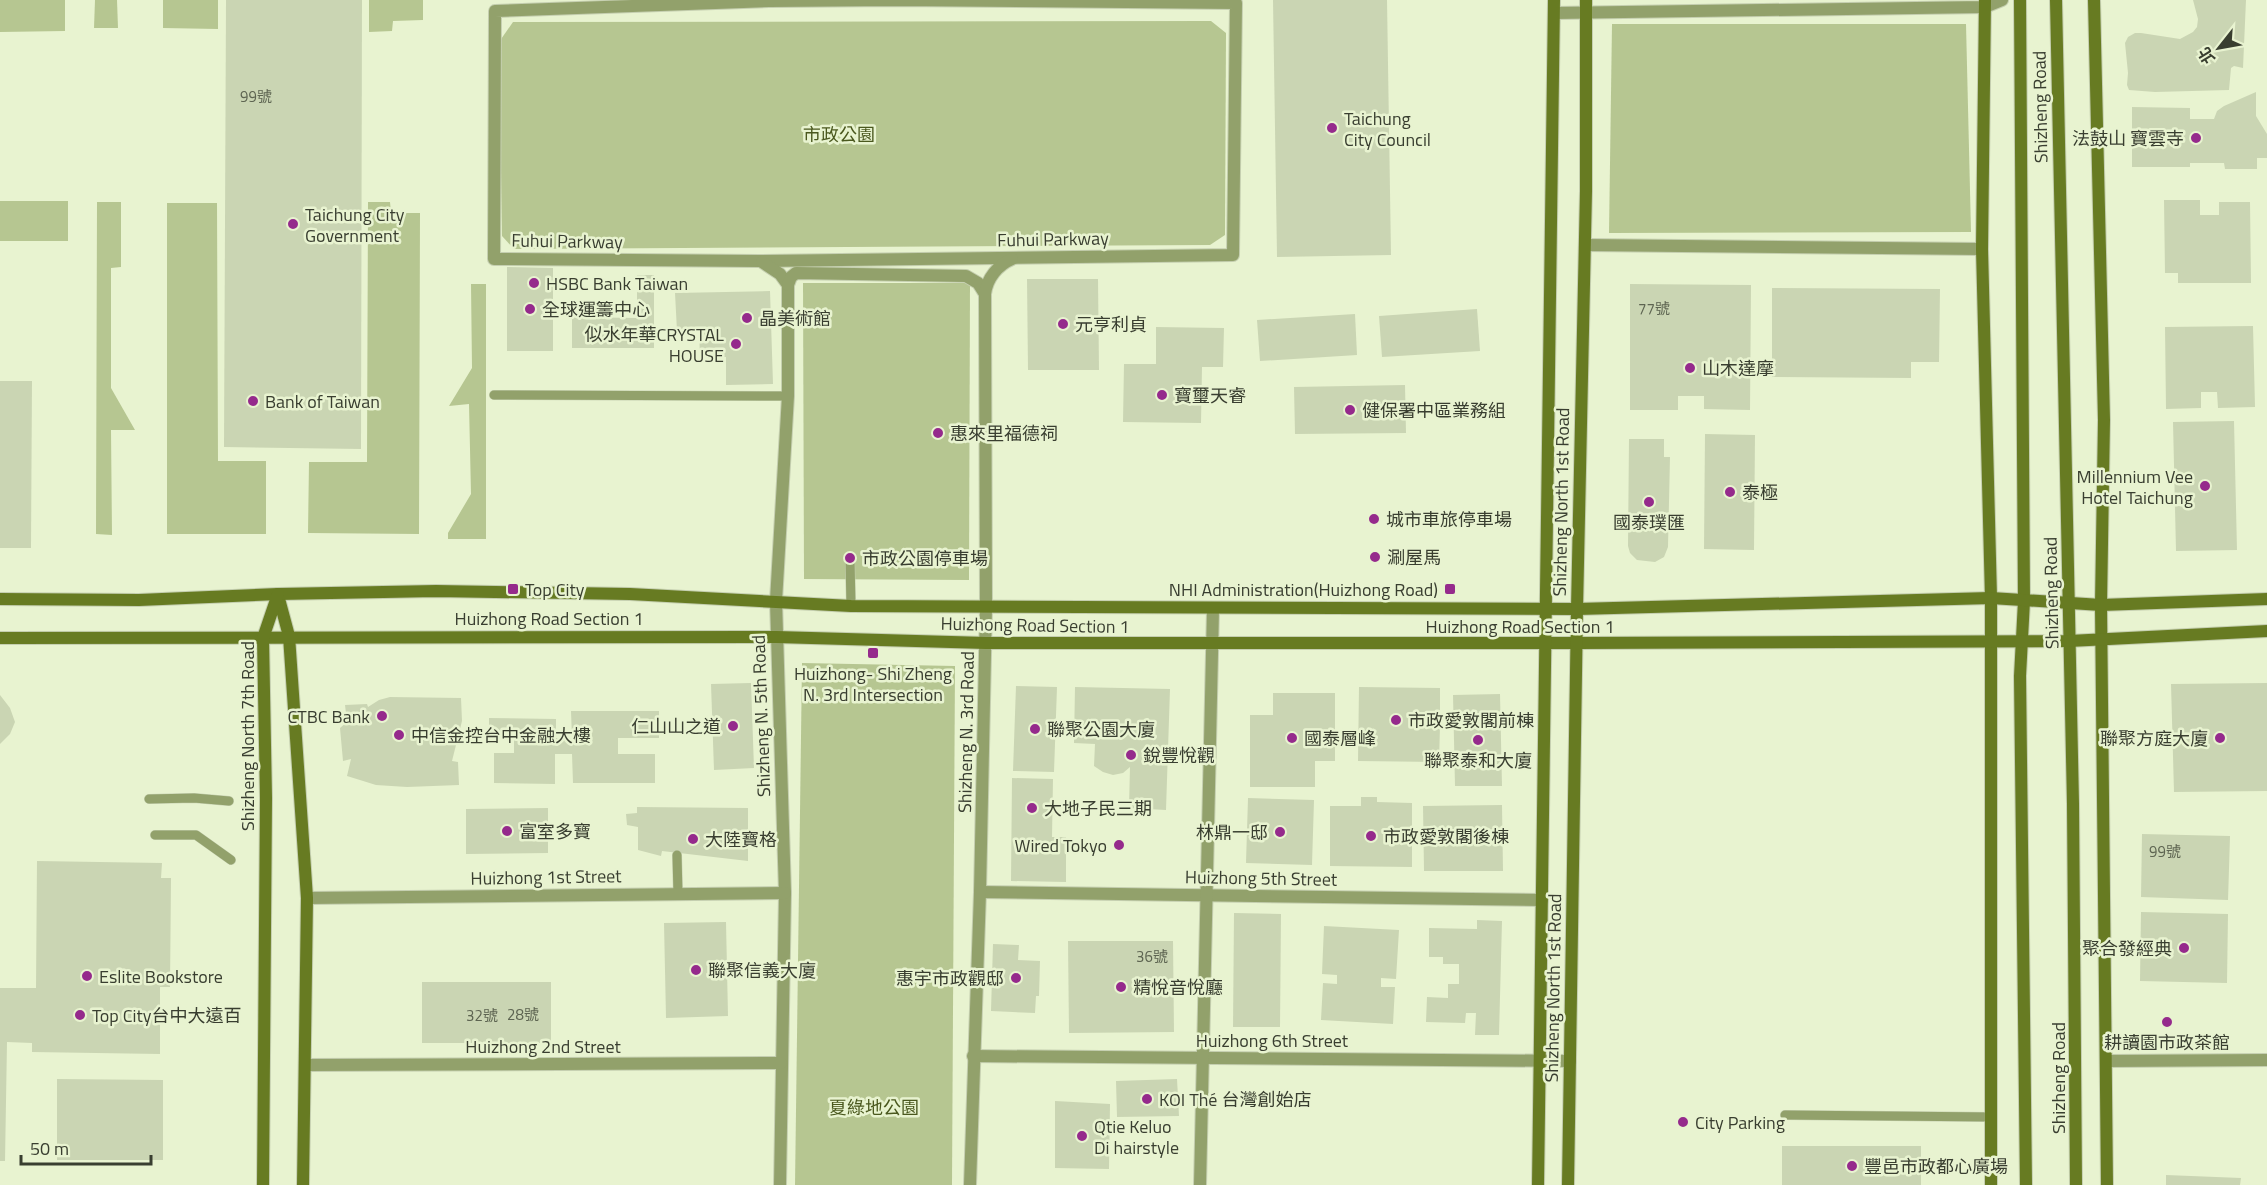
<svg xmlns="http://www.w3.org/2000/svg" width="2267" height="1185" font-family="'Titillium Web','Noto Sans TC',sans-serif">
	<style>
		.green { fill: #b6c691 }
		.building { fill: #cad5b3 }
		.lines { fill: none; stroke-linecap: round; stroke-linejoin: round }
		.lane-casing { stroke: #c5cfb0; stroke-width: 10 }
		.street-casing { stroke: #c5cfb0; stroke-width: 14 }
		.secondary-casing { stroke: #c5cfb0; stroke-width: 14 }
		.lane { stroke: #92a16b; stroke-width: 9 }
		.street { stroke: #92a16b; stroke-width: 12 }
		.secondary { stroke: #677b22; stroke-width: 12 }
		.poi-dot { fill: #952a8c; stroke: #e8f3d0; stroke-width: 2 }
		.labels { text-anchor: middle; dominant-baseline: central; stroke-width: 5; stroke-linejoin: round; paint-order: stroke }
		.number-label { font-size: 15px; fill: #5d6451 }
		.street-label { font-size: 18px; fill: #393e30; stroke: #e8f3d0 }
		.poi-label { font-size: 18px; fill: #393e30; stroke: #e8f3d0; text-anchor: start }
		.park-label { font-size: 18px; fill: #4a581e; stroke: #e8f3d0 }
	</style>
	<rect width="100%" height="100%" fill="#e8f3d0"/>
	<g class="green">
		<polygon points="0,0 65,0 65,31 0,32"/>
		<polygon points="95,0 117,0 118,28 94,28"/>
		<polygon points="163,0 218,0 218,29 163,28"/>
		<polygon points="369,0 423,0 423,20 393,21 392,31 369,32"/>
		<polygon points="1211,21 1226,33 1225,235 1210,245 514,249 502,236 499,42 513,22"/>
		<polygon points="1612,24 1966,24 1971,232 1609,233"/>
		<polygon points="68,201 68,241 0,241 0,201"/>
		<polygon points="97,202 121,202 121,267 111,268 111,388 135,430 111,430 112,535 96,534"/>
		<polygon points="368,202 390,202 391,213 420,213 419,534 308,533 309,462 367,462"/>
		<polygon points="167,203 217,203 218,461 266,461 266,534 167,534"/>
		<polygon points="803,283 970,283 969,580 804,579"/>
		<polygon points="471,284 486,284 486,539 448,539 448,533 471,494 469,404 449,406 472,368"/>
		<polygon points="802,663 955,666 952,1185 795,1185"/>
	</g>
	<g class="building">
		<polygon points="226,0 362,0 361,449 224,447"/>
		<polygon points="1273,0 1387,0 1391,255 1277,257"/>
		<polygon points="2193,0 2246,0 2243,68 2234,66 2231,68 2229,90 2155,92 2129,90 2127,85 2128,73 2125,43 2128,37 2135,33 2141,33 2180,39 2193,32 2197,27 2198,19"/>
		<polygon points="2256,92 2256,116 2267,134 2267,158 2257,158 2257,169 2225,169 2224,163 2190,163 2190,167 2132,167 2132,107 2190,108 2190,119 2214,119 2217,111 2224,106"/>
		<polygon points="2164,200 2200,200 2200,215 2219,215 2219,202 2250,202 2251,283 2178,283 2178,273 2165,273"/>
		<polygon points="507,267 553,268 553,351 507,351"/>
		<polygon points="637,275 654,275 654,348 572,348 572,317 637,318"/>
		<polygon points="1027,279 1098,279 1099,370 1028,370"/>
		<polygon points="1630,284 1751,285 1750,410 1704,409 1704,396 1678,396 1678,410 1630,410"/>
		<polygon points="1772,288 1940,289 1939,362 1911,362 1911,378 1772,377"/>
		<polygon points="770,291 773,384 726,385 726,357 700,357 699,330 677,331 675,293"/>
		<polygon points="1477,309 1480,351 1382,357 1379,316"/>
		<polygon points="1355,314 1357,355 1260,361 1257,320"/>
		<polygon points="2253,326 2255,407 2218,408 2217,392 2201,392 2201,408 2166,409 2165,327"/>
		<polygon points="1156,327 1224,328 1223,367 1202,367 1201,423 1123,422 1124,364 1156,364"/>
		<polygon points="0,381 32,381 31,548 0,548"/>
		<polygon points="1405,385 1406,433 1295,434 1294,387"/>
		<polygon points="2234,421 2237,550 2176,551 2173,422"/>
		<polygon points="1705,434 1755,435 1754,550 1704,549"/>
		<polygon points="1629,439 1664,439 1664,457 1670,457 1668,547 1664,557 1655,562 1637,560 1630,553 1628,546"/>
		<polygon points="751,683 754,768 714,770 711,684"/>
		<polygon points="2267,683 2267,791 2174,792 2171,684"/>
		<polygon points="1016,686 1057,687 1054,772 1013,771"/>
		<polygon points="1075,687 1170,689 1166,810 1129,808 1130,767 1123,773 1113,775 1103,772 1094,766 1095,744 1074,743"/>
		<polygon points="1359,687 1440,688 1440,714 1434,714 1433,726 1440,726 1439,762 1358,761"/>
		<polygon points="1273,693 1335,693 1335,761 1315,761 1315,787 1250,787 1250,715 1273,715"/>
		<polygon points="1500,694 1502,786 1455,786 1453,695"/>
		<polygon points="0,695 10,708 15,722 10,734 0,744"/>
		<polygon points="390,697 461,698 462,721 452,761 458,762 459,785 407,787 376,785 347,776 351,759 343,761 340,728 347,722 345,705 367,704 368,707 379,700"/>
		<polygon points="571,711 659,711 659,738 618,738 618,754 655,754 655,783 573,783 572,754 555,754 555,784 494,783 494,753 514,753 514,738 489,737 489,718 556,719 556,738 572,738"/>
		<polygon points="1012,778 1053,779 1052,837 1066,837 1066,882 1011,881"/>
		<polygon points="1361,797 1377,797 1377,802 1412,803 1412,867 1330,866 1330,806 1361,806"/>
		<polygon points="1248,798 1314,800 1312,865 1246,863"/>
		<polygon points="1502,805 1503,871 1424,871 1423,806"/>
		<polygon points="637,807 748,808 748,861 662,851 661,856 638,850 638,827 627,825 626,814 637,813"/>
		<polygon points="548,808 548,853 466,854 466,809"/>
		<polygon points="2142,834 2230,836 2228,900 2141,897"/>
		<polygon points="37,861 162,863 161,878 171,878 170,987 160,987 160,1054 32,1052 32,1043 7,1042 5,1161 0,1161 0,988 36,988"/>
		<polygon points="2141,912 2228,914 2227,983 2140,981"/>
		<polygon points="1234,913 1281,914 1280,1027 1233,1027"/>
		<polygon points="1477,920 1502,921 1499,1035 1475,1035 1476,1013 1466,1013 1465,1023 1426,1022 1427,997 1448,998 1448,984 1459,984 1459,964 1443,964 1443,957 1429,957 1429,928 1477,929"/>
		<polygon points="726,922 728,1016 666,1018 664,923"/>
		<polygon points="1324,926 1399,930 1396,979 1381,978 1381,987 1395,987 1393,1024 1321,1020 1323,983 1337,984 1337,975 1322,974"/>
		<polygon points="1068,941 1173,941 1174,1032 1069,1033"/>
		<polygon points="993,944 1019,945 1018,960 1040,961 1039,996 1036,996 1035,1013 991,1011"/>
		<rect x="422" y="982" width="129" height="61"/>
		<polygon points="57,1079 163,1080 163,1160 57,1160"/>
		<polygon points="1177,1079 1179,1116 1117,1117 1116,1081"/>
		<polygon points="1055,1101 1110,1104 1109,1169 1055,1168"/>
		<rect x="1782" y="1146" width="139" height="39"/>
		<polygon points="2166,1175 2241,1178 2240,1185 2166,1185"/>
	</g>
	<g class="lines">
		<g class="lane-casing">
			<g id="lane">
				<polyline points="494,395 788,396"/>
				<polyline points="850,558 851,606"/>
				<polyline points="149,799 194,798 229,801"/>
				<polyline points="155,835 196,835 231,860"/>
				<polyline points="677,855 678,894"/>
				<polyline points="1785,1115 1991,1117"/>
			</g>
		</g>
		<g class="street-casing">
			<g id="street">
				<polygon points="896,0 1236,3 1233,255 758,261 494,259 495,11 769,1"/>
				<polyline points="1554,13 1985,7 2002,0"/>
				<polyline points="1585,245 1982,249"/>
				<polyline points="762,262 780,274 788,285 788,396 776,601 785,893 780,1185"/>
				<polyline points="788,285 791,277 796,273 966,276 978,283 985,294"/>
				<polyline points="980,892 1542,900"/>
				<polyline points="307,898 785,893"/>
				<polyline points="973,1056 1570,1061"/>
				<polyline points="2106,1061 2267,1060"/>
				<polyline points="306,1065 781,1063"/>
				<path d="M970 1185 980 892 986 607 985 294C987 278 998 265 1012 259"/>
				<polyline points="1200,1185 1213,609"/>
			</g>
		</g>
		<g class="secondary-casing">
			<g id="secondary">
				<polyline points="1985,0 1982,249 1991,598 1991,1185"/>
				<polyline points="2020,0 2024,601 2020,676 2026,1185"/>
				<polyline points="2056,0 2073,804 2076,1185"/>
				<polyline points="2094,0 2104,420 2101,605 2107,1185"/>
				<polyline points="278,595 289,636 307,898 303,1185"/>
				<polyline points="0,599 139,600 278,594 436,591 630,594 851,606 1577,609 1991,598 2101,605 2267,599"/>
				<polyline points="0,638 776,637 986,643 1576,643 2069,641 2267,631"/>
				<polyline points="263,1185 266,798 263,638 278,594"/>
				<polyline points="1538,1185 1554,0"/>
				<polyline points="1568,1185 1577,609 1586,191 1586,0"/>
			</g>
		</g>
		<use href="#lane" class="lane"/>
		<use href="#street" class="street"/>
		<use href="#secondary" class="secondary"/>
	</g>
	<g class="poi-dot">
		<circle cx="1332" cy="128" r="6"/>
		<circle cx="2196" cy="138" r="6"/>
		<circle cx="293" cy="224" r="6"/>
		<circle cx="534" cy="283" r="6"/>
		<circle cx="530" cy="309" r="6"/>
		<circle cx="747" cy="318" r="6"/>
		<circle cx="1063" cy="324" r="6"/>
		<circle cx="736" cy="344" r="6"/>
		<circle cx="1690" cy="368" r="6"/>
		<circle cx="1162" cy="395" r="6"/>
		<circle cx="253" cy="401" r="6"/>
		<circle cx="1350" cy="410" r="6"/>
		<circle cx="938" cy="433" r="6"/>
		<circle cx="2205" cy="486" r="6"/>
		<circle cx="1730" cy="492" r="6"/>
		<circle cx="1649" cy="502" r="6"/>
		<circle cx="1374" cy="519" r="6"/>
		<circle cx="1375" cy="557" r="6"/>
		<circle cx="850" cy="558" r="6"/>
		<rect x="507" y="583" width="12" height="12" rx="3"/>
		<rect x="1444" y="583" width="12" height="12" rx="3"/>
		<rect x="867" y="647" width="12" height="12" rx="3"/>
		<circle cx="382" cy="716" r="6"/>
		<circle cx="1396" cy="720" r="6"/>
		<circle cx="733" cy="726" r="6"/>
		<circle cx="1035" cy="729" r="6"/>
		<circle cx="399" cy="735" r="6"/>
		<circle cx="1292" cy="738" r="6"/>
		<circle cx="2220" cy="738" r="6"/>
		<circle cx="1478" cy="740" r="6"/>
		<circle cx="1131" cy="755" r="6"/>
		<circle cx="1032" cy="808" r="6"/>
		<circle cx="507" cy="831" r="6"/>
		<circle cx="1280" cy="832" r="6"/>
		<circle cx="1371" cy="836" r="6"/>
		<circle cx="693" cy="839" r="6"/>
		<circle cx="1119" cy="845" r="6"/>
		<circle cx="2184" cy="948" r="6"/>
		<circle cx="696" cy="970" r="6"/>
		<circle cx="87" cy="976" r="6"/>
		<circle cx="1016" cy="978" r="6"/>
		<circle cx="1121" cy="987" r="6"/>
		<circle cx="80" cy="1015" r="6"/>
		<circle cx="2167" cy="1022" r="6"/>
		<circle cx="1147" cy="1099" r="6"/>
		<circle cx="1683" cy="1122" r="6"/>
		<circle cx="1082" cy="1136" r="6"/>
		<circle cx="1852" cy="1166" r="6"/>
	</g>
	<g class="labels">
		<g class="number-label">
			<text x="256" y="96">99號</text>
			<text x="1654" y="308">77號</text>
			<text x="2165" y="851">99號</text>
			<text x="1152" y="956">36號</text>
			<text x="523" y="1014">28號</text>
			<text x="482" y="1015">32號</text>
		</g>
		<g class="street-label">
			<text transform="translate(2040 107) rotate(-91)">Shizheng Road</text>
			<text transform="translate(1053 239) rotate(-1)">Fuhui Parkway</text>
			<text transform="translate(567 241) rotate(1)">Fuhui Parkway</text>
			<text transform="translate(1561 502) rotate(-89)">Shizheng North 1st Road</text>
			<text transform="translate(2051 593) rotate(-91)">Shizheng Road</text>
			<text x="549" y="618">Huizhong Road Section 1</text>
			<text transform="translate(1035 625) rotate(1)">Huizhong Road Section 1</text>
			<text x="1520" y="626">Huizhong Road Section 1</text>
			<text transform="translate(761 716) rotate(-92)">Shizheng N. 5th Road</text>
			<text transform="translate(966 732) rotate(-89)">Shizheng N. 3rd Road</text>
			<text transform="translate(247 736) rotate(-90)">Shizheng North 7th Road</text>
			<text transform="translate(546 877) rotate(-1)">Huizhong 1st Street</text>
			<text transform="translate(1261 878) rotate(1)">Huizhong 5th Street</text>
			<text transform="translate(1553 988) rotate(-89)">Shizheng North 1st Road</text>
			<text x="1272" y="1040">Huizhong 6th Street</text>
			<text x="543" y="1046">Huizhong 2nd Street</text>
			<text transform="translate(2058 1078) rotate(-90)">Shizheng Road</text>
		</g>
		<g class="poi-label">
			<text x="1344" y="118">Taichung<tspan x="1344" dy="21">City Council</tspan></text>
			<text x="2184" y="138" text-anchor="end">法鼓山 寶雲寺</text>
			<text x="305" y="214">Taichung City<tspan x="305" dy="21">Government</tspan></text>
			<text x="546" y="283">HSBC Bank Taiwan</text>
			<text x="542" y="309">全球運籌中心</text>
			<text x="759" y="318">晶美術館</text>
			<text x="1075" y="324">元亨利貞</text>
			<text x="724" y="334" text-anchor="end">似水年華CRYSTAL<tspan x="724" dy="21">HOUSE</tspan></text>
			<text x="1702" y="368">山木達摩</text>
			<text x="1174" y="395">寶璽天睿</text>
			<text x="265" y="401">Bank of Taiwan</text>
			<text x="1362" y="410">健保署中區業務組</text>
			<text x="950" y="433">惠來里福德祠</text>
			<text x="2193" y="476" text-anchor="end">Millennium Vee<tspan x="2193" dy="21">Hotel Taichung</tspan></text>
			<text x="1742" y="492">泰極</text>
			<text x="1386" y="519">城市車旅停車場</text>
			<text x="1649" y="522" text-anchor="middle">國泰璞匯</text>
			<text x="1387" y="557">涮屋馬</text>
			<text x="862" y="558">市政公園停車場</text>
			<text x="525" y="589">Top City</text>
			<text x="1438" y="589" text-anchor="end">NHI Administration(Huizhong Road)</text>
			<text x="873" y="673" text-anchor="middle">Huizhong- Shi Zheng<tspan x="873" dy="21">N. 3rd Intersection</tspan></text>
			<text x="370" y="716" text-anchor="end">CTBC Bank</text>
			<text x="1408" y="720">市政愛敦閣前棟</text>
			<text x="721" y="726" text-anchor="end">仁山山之道</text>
			<text x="1047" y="729">聯聚公園大廈</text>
			<text x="411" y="735">中信金控台中金融大樓</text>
			<text x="1304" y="738">國泰層峰</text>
			<text x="2208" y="738" text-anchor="end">聯聚方庭大廈</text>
			<text x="1143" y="755">銳豐悅觀</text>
			<text x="1478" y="760" text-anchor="middle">聯聚泰和大廈</text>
			<text x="1044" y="808">大地子民三期</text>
			<text x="519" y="831">富室多寶</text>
			<text x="1268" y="832" text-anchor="end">林鼎一邸</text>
			<text x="1383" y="836">市政愛敦閣後棟</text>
			<text x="705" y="839">大陸寶格</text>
			<text x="1107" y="845" text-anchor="end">Wired Tokyo</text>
			<text x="2172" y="948" text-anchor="end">聚合發經典</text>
			<text x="708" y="970">聯聚信義大廈</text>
			<text x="99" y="976">Eslite Bookstore</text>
			<text x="1004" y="978" text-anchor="end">惠宇市政觀邸</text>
			<text x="1133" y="987">精悅音悅廳</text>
			<text x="92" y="1015">Top City台中大遠百</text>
			<text x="2167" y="1042" text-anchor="middle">耕讀園市政茶館</text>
			<text x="1159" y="1099">KOI Thé 台灣創始店</text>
			<text x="1695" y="1122">City Parking</text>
			<text x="1094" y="1126">Qtie Keluo<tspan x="1094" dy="21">Di hairstyle</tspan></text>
			<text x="1864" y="1166">豐邑市政都心廣場</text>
		</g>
		<g class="park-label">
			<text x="839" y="134">市政公園</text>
			<text x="874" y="1107">夏綠地公園</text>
		</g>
	</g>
	<g transform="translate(2219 48) rotate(239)" stroke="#e8f3d0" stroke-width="4.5" paint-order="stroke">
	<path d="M0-4.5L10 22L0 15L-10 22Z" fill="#393e30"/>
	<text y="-9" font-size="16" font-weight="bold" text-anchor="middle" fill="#393e30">北</text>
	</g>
	<path d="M21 1155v9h130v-9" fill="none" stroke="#393e30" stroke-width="3"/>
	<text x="30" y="1155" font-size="18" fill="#393e30" stroke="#e8f3d0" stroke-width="4.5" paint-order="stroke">50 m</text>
</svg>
